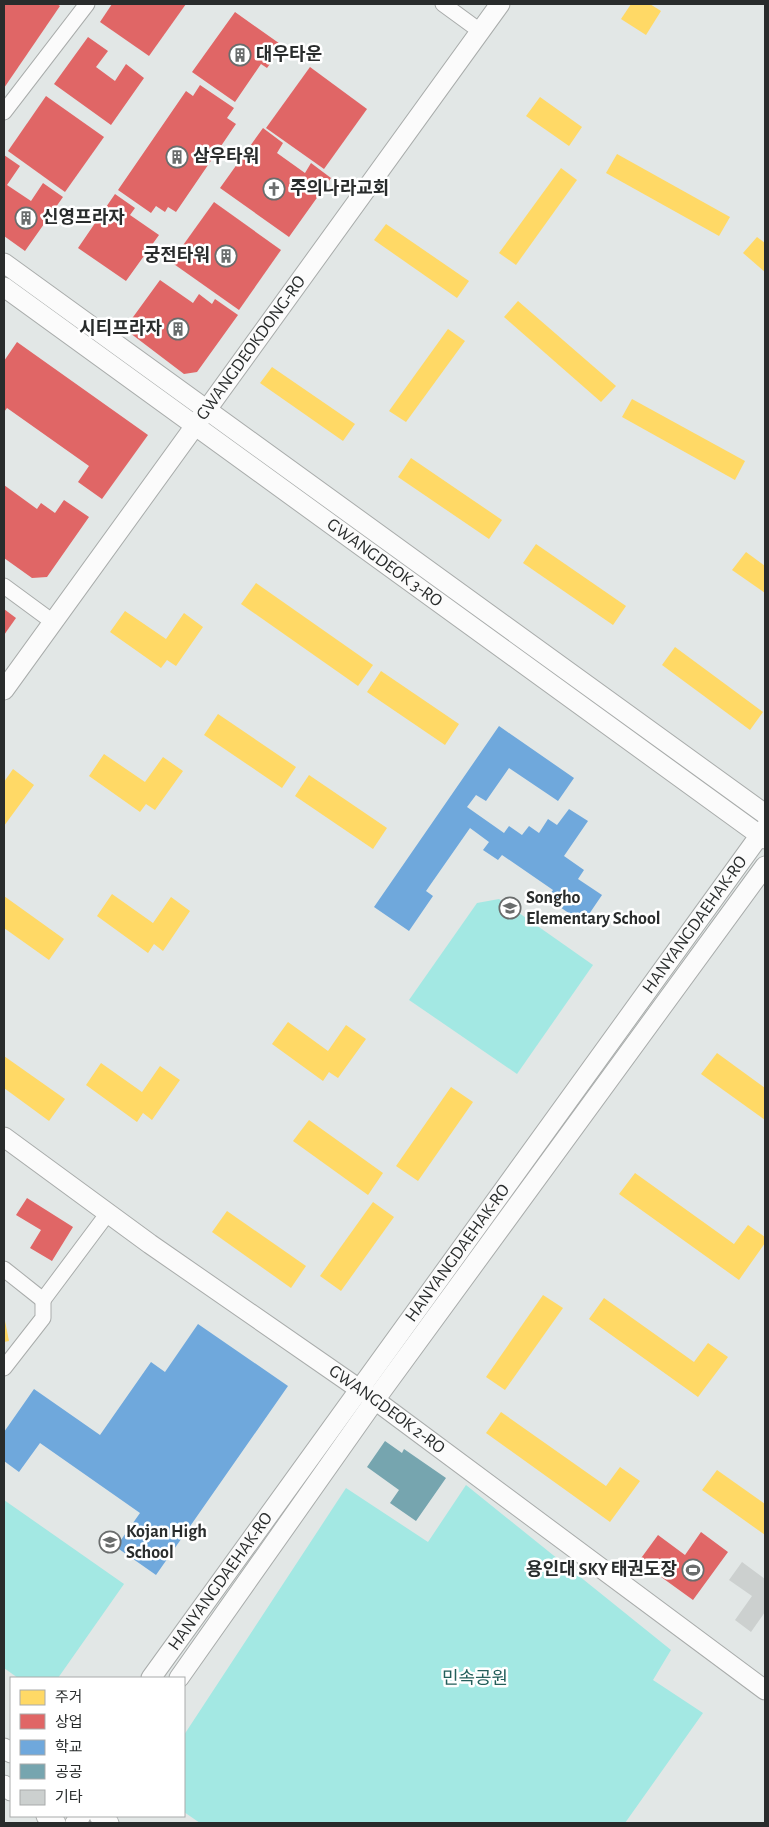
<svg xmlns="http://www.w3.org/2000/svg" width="769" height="1827" font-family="'Alegreya Sans','Noto Sans KR',sans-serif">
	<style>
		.green { fill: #a3e8e3 }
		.homes { fill: #ffd966 }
		.shops { fill: #e06666 }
		.schools { fill: #6fa8dc }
		.public { fill: #76a5af }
		.building { fill: #ccd0cf }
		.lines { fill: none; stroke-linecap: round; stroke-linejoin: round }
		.minor-casing { stroke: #a9acab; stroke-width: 17 }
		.tertiary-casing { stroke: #a9acab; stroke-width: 21 }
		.minor { stroke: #fbfbfb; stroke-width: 15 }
		.tertiary { stroke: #fbfbfb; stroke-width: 19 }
		.labels { text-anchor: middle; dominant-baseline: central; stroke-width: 5; stroke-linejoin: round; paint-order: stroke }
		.poi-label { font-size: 18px; font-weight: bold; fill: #292c2c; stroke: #fff; text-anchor: start }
		.street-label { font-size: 18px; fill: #292c2c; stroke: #fff }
		.park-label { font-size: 18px; fill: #245f5b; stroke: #fff }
	</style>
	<rect width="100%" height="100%" fill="#e2e7e6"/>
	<g class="green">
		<polygon points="499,899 593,965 517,1074 409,1000 477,903"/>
		<polygon points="466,1485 671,1650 653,1680 703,1713 625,1823 200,1823 184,1812 184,1735 346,1488 428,1542"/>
		<polygon points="4,1500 124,1584 58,1678 18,1678 4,1668"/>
	</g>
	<g class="homes">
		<polygon points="631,4 650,4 661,11 646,35 621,19"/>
		<polygon points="540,97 582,127 569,146 526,116"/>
		<polygon points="617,154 730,217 719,236 606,173"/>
		<polygon points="561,168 577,180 516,265 499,253"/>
		<polygon points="386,224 469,281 457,298 374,240"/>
		<polygon points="757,237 765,243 765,272 743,253"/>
		<polygon points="518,301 616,386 601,402 504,317"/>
		<polygon points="448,329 465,341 406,422 389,411"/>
		<polygon points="272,367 355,424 343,441 260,383"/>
		<polygon points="632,399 745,461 735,480 622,417"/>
		<polygon points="411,458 502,520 489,539 398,477"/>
		<polygon points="536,544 626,606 613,625 523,563"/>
		<polygon points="746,552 765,566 765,593 732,570"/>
		<polygon points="256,583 373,665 358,686 241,604"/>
		<polygon points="125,611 166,639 184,613 203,627 176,666 167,660 161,668 110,632"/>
		<polygon points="675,647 763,712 750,730 662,665"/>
		<polygon points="381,671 459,724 445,745 367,692"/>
		<polygon points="218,714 296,767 282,788 204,735"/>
		<polygon points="104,754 145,782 163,757 183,771 155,810 146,804 140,812 89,776"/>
		<polygon points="13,769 34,785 4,826 4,782"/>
		<polygon points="309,775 387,828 373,849 295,796"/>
		<polygon points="112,894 153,923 171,897 190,911 163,951 154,944 148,953 97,916"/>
		<polygon points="4,896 64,939 49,960 4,928"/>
		<polygon points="288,1022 328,1051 346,1025 366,1039 338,1078 329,1072 323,1081 272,1044"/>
		<polygon points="717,1053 765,1088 765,1120 701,1074"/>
		<polygon points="4,1056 65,1099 49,1121 4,1088"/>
		<polygon points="101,1063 142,1092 160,1066 180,1080 152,1120 143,1113 137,1122 86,1085"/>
		<polygon points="451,1087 473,1102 418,1181 396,1166"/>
		<polygon points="309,1120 383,1173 368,1195 293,1141"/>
		<polygon points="635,1173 734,1244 748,1225 765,1237 765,1243 739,1280 619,1194"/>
		<polygon points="373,1202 394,1217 341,1291 320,1276"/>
		<polygon points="227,1211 306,1266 291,1288 212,1232"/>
		<polygon points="543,1295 563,1308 505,1390 486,1377"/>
		<polygon points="604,1298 694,1362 708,1343 728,1357 698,1397 589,1319"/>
		<polygon points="4,1316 9,1341 4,1342"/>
		<polygon points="501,1412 606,1486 620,1467 640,1481 610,1522 486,1433"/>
		<polygon points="717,1470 765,1504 765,1535 702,1490"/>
	</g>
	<g class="shops">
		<polygon points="4,4 57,4 60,6 4,88"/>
		<polygon points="112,4 186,4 149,56 100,22"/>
		<polygon points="235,12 283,46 267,68 261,64 235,102 192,72"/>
		<polygon points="88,37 108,51 96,67 115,81 126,64 144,78 111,125 54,84"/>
		<polygon points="310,67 367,109 324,169 266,128"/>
		<polygon points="200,85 234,108 227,118 236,124 176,212 168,207 165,212 156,206 151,213 118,190 186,91 193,96"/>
		<polygon points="46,96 104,137 65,192 8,151"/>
		<polygon points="263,128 283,143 277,153 305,173 311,163 331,178 289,237 220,188"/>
		<polygon points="4,155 20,166 7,185 31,201 43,183 63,197 25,251 4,236"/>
		<polygon points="115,194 135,208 130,215 159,235 126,281 78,248"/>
		<polygon points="214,202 281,250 239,310 171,262"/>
		<polygon points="160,280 193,303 199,294 212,304 215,299 238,315 197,372 184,374 130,333 128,324"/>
		<polygon points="17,342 148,435 102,499 78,482 89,466 7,408 4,412 4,361"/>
		<polygon points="4,485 37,509 41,503 55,513 64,500 89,517 47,577 32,578 4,558"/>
		<polygon points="4,609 16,618 4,635"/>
		<polygon points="27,1198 73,1227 52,1261 30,1248 41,1230 16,1215"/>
		<polygon points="701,1532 728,1552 693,1600 639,1561 658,1535 685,1555"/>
	</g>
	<g class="schools">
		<polygon points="499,726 574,778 558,801 509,768 486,801 476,795 467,807 504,833 509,826 522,835 529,826 539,833 548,819 557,825 569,809 588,821 564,856 584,870 578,879 602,895 583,923 547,898 553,890 502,855 498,860 483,850 489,842 470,828 426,891 433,896 409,931 374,907"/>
		<polygon points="198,1324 288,1386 156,1575 116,1547 140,1513 40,1443 19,1472 4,1461 4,1432 34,1389 100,1435 151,1362 165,1372"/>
	</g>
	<polygon class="public" points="385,1441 402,1453 404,1449 446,1478 416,1521 390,1503 399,1490 367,1467"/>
	<polygon class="building" points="742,1562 765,1579 765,1612 751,1632 735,1620 752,1596 729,1580"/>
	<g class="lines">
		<g class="minor-casing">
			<g id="minor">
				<polyline points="443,4 480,31"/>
				<polyline points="4,112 87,4"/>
				<polyline points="4,586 53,622"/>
				<polyline points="4,1269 43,1300 108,1213"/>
				<polyline points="4,1368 43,1318 43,1300"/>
			</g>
		</g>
		<g class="tertiary-casing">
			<g id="tertiary">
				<polyline points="4,263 765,814"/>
				<path id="s1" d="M4 287 765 839"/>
				<path id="s2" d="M4 690 500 4"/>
				<path id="s3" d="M4 1137 150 1244 375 1400 765 1690"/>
				<path id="s4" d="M151 1678 765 828"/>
				<polyline points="179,1678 375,1400 765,866"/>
				<polyline points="4,1748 11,1753"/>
				<polyline points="4,1785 11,1791"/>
				<polyline points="46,1816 56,1823"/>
				<polyline points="99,1816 109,1823"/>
				<polyline points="75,1823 81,1816"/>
			</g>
		</g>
		<use href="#minor" class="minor"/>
		<use href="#tertiary" class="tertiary"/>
	</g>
	<defs>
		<g id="building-ring" transform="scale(1.125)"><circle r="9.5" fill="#fff" stroke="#6a6d6d" stroke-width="1.5"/><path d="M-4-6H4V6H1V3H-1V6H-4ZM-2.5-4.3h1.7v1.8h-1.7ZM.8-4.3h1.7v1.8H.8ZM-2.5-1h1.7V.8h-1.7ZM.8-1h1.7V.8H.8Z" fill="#6a6d6d"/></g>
		<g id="church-ring" transform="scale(1.125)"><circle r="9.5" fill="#fff" stroke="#6a6d6d" stroke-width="1.5"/><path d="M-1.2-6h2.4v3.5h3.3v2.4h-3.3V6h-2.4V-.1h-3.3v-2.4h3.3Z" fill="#6a6d6d"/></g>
		<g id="school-ring" transform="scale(1.125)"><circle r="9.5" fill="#fff" stroke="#6a6d6d" stroke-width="1.5"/><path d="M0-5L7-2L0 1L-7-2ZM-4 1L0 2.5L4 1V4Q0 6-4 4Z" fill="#6a6d6d"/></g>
		<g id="stadium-ring" transform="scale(1.125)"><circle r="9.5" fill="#fff" stroke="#6a6d6d" stroke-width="1.5"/><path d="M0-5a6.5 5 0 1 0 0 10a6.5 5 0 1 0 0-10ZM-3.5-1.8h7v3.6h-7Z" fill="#6a6d6d"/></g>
	</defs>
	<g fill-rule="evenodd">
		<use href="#building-ring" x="240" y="55"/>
		<use href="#building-ring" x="177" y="157"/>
		<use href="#church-ring" x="274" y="189"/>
		<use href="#building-ring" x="26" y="218"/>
		<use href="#building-ring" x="226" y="256"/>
		<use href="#building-ring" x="178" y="329"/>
		<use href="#school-ring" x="510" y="908"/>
		<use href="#school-ring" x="110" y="1542"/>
		<use href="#stadium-ring" x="693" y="1570"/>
	</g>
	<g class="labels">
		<g class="poi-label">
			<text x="256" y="55">대우타운</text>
			<text x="193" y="157">삼우타워</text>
			<text x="290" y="189">주의나라교회</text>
			<text x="42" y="218">신영프라자</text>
			<text x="210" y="256" text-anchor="end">궁전타워</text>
			<text x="162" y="329" text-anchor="end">시티프라자</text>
			<text x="526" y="898">Songho<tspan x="526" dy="21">Elementary School</tspan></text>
			<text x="126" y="1532">Kojan High<tspan x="126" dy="21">School</tspan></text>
			<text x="677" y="1570" text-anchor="end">용인대 SKY 태권도장</text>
		</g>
		<g class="street-label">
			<text stroke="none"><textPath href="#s2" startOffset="422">GWANGDEOKDONG-RO</textPath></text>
			<text stroke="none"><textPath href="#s1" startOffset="470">GWANGDEOK 3-RO</textPath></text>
			<text stroke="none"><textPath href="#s4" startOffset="929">HANYANGDAEHAK-RO</textPath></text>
			<text stroke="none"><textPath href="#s4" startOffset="524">HANYANGDAEHAK-RO</textPath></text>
			<text stroke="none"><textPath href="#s3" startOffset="470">GWANGDEOK 2-RO</textPath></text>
			<text stroke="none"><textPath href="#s4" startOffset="119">HANYANGDAEHAK-RO</textPath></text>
		</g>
		<g class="park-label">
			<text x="475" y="1679">민속공원</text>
		</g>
	</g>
	<rect width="769" height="1827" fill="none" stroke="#292c2c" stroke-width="10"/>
	<rect x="10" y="1677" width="175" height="140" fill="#ffffff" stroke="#a9abab"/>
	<rect x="20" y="1690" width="25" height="15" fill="#ffd966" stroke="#a9abab"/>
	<text x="55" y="1702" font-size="15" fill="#292c2c">주거</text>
	<rect x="20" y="1714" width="25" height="15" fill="#e06666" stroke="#a9abab"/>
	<text x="55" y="1727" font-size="15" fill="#292c2c">상업</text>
	<rect x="20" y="1740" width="25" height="15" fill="#6fa8dc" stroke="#a9abab"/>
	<text x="55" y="1752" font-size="15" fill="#292c2c">학교</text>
	<rect x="20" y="1764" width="25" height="15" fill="#76a5af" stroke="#a9abab"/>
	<text x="55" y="1777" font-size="15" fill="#292c2c">공공</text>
	<rect x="20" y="1790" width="25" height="15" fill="#ccd0cf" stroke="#a9abab"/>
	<text x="55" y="1802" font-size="15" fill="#292c2c">기타</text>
</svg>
